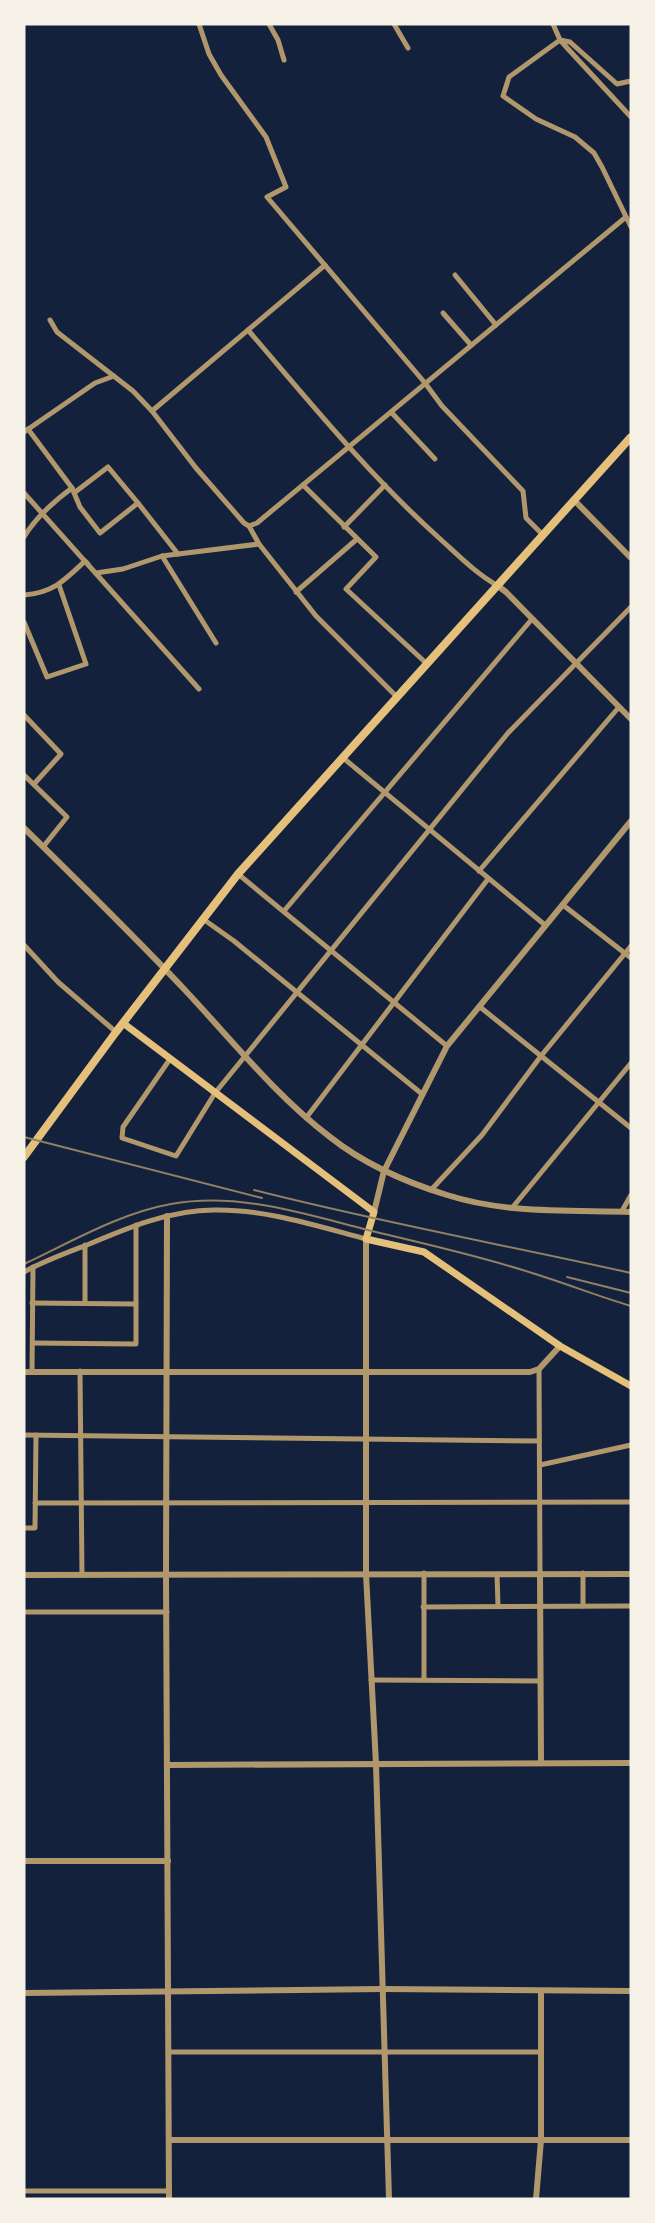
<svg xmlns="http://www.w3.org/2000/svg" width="655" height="2223" font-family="Poppins,sans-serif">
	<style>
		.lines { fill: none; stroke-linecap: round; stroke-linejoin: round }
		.minor { stroke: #b1986c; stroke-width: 5 }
		.tertiary { stroke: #b1986c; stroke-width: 6 }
		.secondary { stroke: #e5c07b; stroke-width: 7 }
		.primary { stroke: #e5c07b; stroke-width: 8 }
		.rail { stroke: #918062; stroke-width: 2 }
	</style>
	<rect width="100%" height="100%" fill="#14213d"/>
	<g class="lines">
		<g class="minor">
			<polyline points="199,24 209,54 221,75 266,137 286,187 267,197 425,383 442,406 523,491 526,518 543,535"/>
			<polyline points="269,24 278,40 284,60"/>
			<polyline points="394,24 408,48"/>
			<polyline points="553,24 560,40 569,50 631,117"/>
			<polyline points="631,81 617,84 570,42 560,40 509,77 503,96 536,119 575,137 594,153 602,167 631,227"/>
			<polyline points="455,275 496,325"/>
			<polyline points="443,313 471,345"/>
			<polyline points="50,320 57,332 133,391 152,411 196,468 244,523 249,526 257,523 626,217"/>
			<path d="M248 330C309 401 368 474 438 537 457 554 475 573 498 586"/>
			<polyline points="152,411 325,265"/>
			<polyline points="391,412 435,459"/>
			<polyline points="28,429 72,488 80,507 100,533 138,503 108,467 74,493"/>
			<polyline points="24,432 95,383 114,376"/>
			<polyline points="303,485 376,557 346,589 426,663"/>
			<polyline points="24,493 199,689"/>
			<polyline points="138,503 178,554"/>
			<polyline points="249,526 259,544 316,616 396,696"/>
			<polyline points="344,527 385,485"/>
			<path d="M24 537C36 517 53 502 72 488"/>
			<polyline points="162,556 216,643"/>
			<polyline points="96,573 123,569 162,556 259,544"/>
			<polyline points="296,592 357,539"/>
			<path d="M24 595C53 593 65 580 85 561L88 564"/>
			<polyline points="24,622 47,677 86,664 59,585"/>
			<polyline points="24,715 61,754 34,784"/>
			<polyline points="342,757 545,925"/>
			<polyline points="24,775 67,817 43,847"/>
			<polyline points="479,871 619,707"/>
			<polyline points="238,874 447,1046"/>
			<polyline points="563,905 631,958"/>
			<polyline points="284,911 532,619"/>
			<polyline points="203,919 234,941 422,1094"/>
			<polyline points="24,945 58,982 116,1032"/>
			<polyline points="480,1007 631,1128"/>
			<polyline points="170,1059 123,1127 122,1138 176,1156 215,1093 508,733 631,607"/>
			<polyline points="306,1118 488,879"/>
			<polyline points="431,1190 482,1135 541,1056 631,946"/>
			<polyline points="512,1208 631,1063"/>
			<polyline points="622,1211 631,1195"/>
			<path d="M24 1272C44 1261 66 1253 87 1245 127 1228 170 1210 214 1210 265 1209 317 1226 366 1239"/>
			<polyline points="32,1303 136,1304"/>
			<polyline points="85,1303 85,1245"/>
			<polyline points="33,1343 136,1344 136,1225"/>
			<polyline points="539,1369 540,1573"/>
			<polyline points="32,1371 33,1267"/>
			<polyline points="80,1371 82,1575"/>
			<polyline points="24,1435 539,1441"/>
			<polyline points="540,1465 631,1445"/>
			<polyline points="35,1503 631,1502"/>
			<polyline points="24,1528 35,1528 36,1435"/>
			<polyline points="424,1573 424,1680"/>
			<polyline points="497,1574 498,1606"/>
			<polyline points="583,1606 583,1573"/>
			<polyline points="423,1607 631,1606"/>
			<polyline points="24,1612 167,1612"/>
			<polyline points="371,1680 540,1681"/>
			<polyline points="170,2052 541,2052"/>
			<polyline points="24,2191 169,2191"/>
		</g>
		<g class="tertiary">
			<polyline points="574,500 631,558"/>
			<polyline points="498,586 506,592 631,719"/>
			<path d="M24 828C78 881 132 934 184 989 231 1039 275 1095 330 1137 364 1164 405 1182 447 1195 506 1214 570 1210 631 1212"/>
			<polyline points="374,1212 384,1171 447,1046 631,821"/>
			<polyline points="167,1216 166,1574 169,2199"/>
			<polyline points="366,1239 366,1574 376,1764 389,2199"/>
			<polyline points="24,1372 530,1372 539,1369 560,1346"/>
			<polyline points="540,1573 541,1762"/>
			<polyline points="24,1575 631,1574"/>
			<polyline points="167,1765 631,1763"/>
			<polyline points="24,1861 168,1861"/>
			<polyline points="24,1993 382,1989 631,1991"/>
			<polyline points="170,2140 631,2140"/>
			<polyline points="536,2199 541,2140 541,1991"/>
		</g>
		<polyline class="secondary" points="123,1023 374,1212 366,1239 424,1252 560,1346 631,1386"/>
		<polyline class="primary" points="24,1157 116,1032 238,874 631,437"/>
		<g class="rail">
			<polyline points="24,1137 262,1198"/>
			<path d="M254 1190C379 1222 505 1245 631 1273"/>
			<path d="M24 1264C71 1242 120 1213 171 1204 236 1192 302 1213 364 1229 420 1243 477 1255 532 1273 565 1283 597 1296 631 1306"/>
			<polyline points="567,1277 631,1293"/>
		</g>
	</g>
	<rect width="655" height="2223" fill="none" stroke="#f6f1e7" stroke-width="51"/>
</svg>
